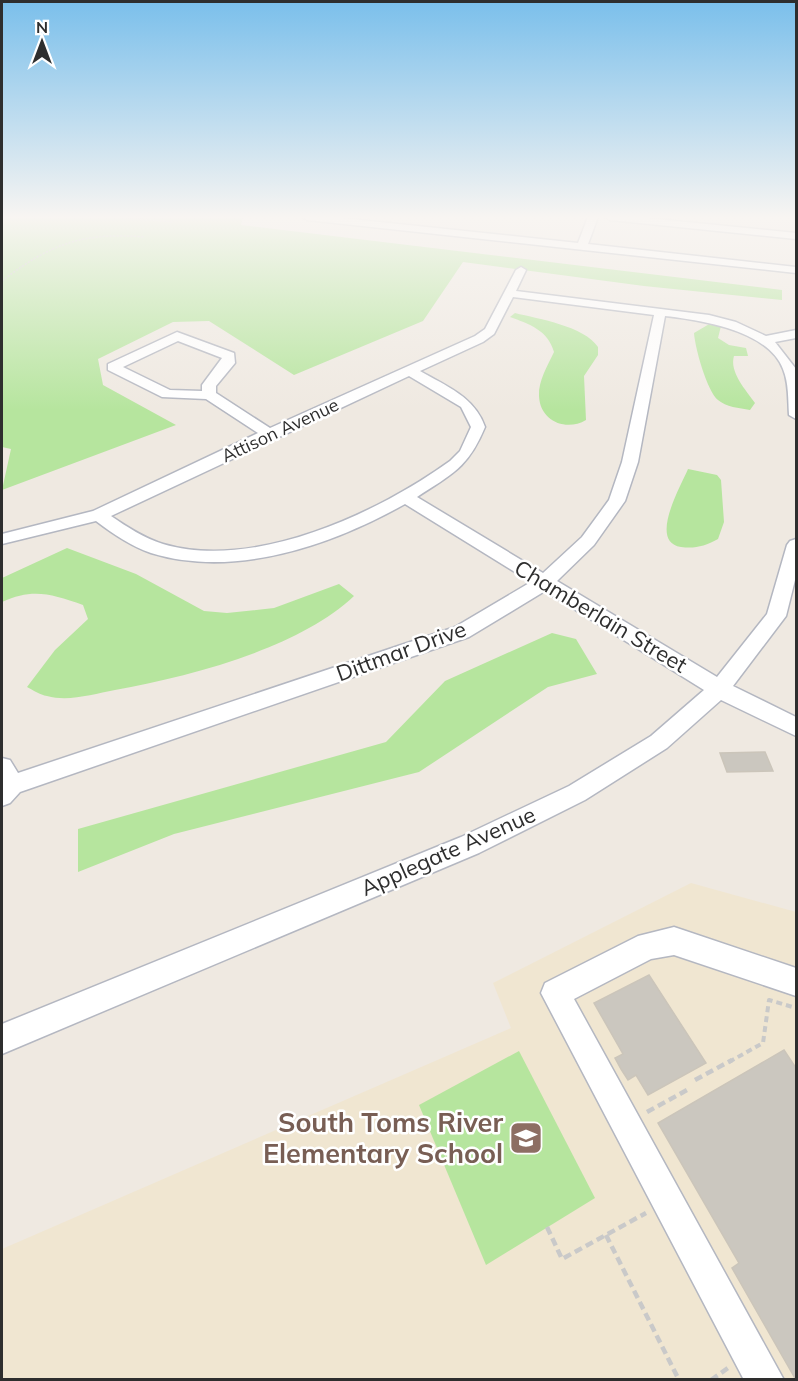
<svg xmlns="http://www.w3.org/2000/svg" width="798" height="1381" font-family="Mulish,sans-serif">
	<style>
		.education { fill: #f0e6d1 }
		.green { fill: #b6e59e }
		.building { fill: #cbc7bf; stroke: #cbc5ba; stroke-width: 1.5 }
		.lines { fill: none; stroke-linecap: round; stroke-linejoin: round }
		.minor-casing { stroke: #b4b7c1; stroke-width: 3 }
		.path-far2 { stroke: #c9c9c9; stroke-width: 1.5; stroke-dasharray: 2 1.5; stroke-linecap: butt }
		.path-far1 { stroke: #c9c9c9; stroke-width: 4; stroke-dasharray: 6 4; stroke-linecap: butt }
		.path { stroke: #c9c9c9; stroke-width: 4.5; stroke-dasharray: 8 4.5; stroke-linecap: butt }
		.minor { fill: #fff; fill-rule: evenodd }
		.labels { text-anchor: middle; dominant-baseline: central; stroke-width: 5; stroke-linejoin: round; paint-order: stroke }
		.far-street-label { font-size: 18px; fill: #2e2e2e; stroke: #fff }
		.street-label { font-size: 22px; fill: #2e2e2e; stroke: #fff }
		.near-education-label { font-size: 27px; font-weight: bold; fill: #785e54; stroke: #fff; text-anchor: end }
	</style>
	<rect width="100%" height="100%" fill="#efe9e1"/>
	<polygon class="education" points="691,883 796,912 796,1379 2,1379 2,1249 511,1028 493,983"/>
	<g class="green">
		<polygon points="2,217 243,217 241,225 782,290 782,300 644,286 463,262 423,321 294,375 209,321 173,322 98,359 103,385 176,425 2,490 11,449 2,447"/>
		<path d="M515 313C539 319 584 326 598 347V355L584 376 586 420C566 432 540 421 539 396 538 381 548 365 554 352 548 330 529 324 510 317Z"/>
		<path d="M711 323 721 326 718 338 729 345 746 348 748 356H734C729 372 746 390 755 403L750 410C739 408 726 407 718 400 707 391 695 348 694 333Z"/>
		<path d="M688 469 717 475 721 480 724 522 718 539C705 546 695 549 681 547 648 542 681 486 688 469Z"/>
		<path d="M67 548 136 574 204 611 227 613 274 608 339 584 354 596C298 649 190 676 115 690 93 694 69 702 47 696 40 695 33 690 27 687L55 650 88 619 83 605C51 594 33 588 2 602V578Z"/>
		<polygon points="552,633 576,639 597,674 548,687 419,772 174,834 78,872 78,829 386,742 445,681"/>
		<polygon points="519,1051 595,1198 486,1265 419,1105"/>
	</g>
	<g class="building">
		<polygon points="765,752 773,771 727,772 720,753"/>
		<polygon points="649,975 706,1063 648,1095 636,1075 628,1080 621,1069 615,1058 623,1054 594,1003"/>
		<polygon points="784,1050 796,1068 796,1380 732,1268 739,1263 658,1123"/>
	</g>
	<g class="lines">
		<g class="minor-casing">
			<g id="minor">
				<polygon points="302,217 332,217 578,243 588,217 598,217 588,244 796,267 796,273 307,220"/>
				<polygon points="605,217 636,217 796,233 796,239 610,220"/>
				<path d="M521 267 526 270 516 291 709 315 736 322 766 336 796 330V338L775 342 796 369V419L789 415C788 400 789 383 783 369 769 331 701 320 665 316L638 462 625 501 594 545 557 581 717 677 767 614 787 545 790 541 796 539V576L786 616 733 686 796 717V736L721 700 667 748 585 800 479 853 2 1054V1024L461 837 569 786 651 736 704 690 545 591 469 637 20 792 10 803 2 806V758L10 760 18 773 455 627 531 582 405 504C332 545 235 579 151 553 131 546 113 534 96 521L2 544V534L93 511 258 433 206 399 162 397 108 370V364L177 332 234 353 235 363 216 386V393L270 428 475 336 485 329 516 270ZM513 297 654 315 622 462 609 500 582 537 543 573 417 497C452 474 468 468 485 427 475 397 446 386 420 371L483 342 494 334ZM178 341 222 358 202 385V391L170 390 123 367ZM409 376 461 407 471 427 460 451 450 461C378 513 254 571 163 544 144 538 127 527 111 516Z"/>
				<polygon points="674,927 796,968 796,996 674,955 651,959 574,999 784,1380 744,1380 541,993 545,983 638,936"/>
			</g>
		</g>
		<g class="path-far2">
			<polyline points="118,217 173,222"/>
			<path d="M2 281C51 243 84 232 145 237"/>
		</g>
		<polyline class="path-far1" points="729,1062 763,1043 769,1000 796,1008"/>
		<g class="path">
			<polyline points="695,1080 732,1060"/>
			<polyline points="647,1112 687,1090"/>
			<polyline points="547,1227 562,1259 646,1213"/>
			<polyline points="606,1235 679,1380"/>
			<polyline points="711,1380 728,1368"/>
		</g>
		<use href="#minor" class="minor"/>
	</g>
	<linearGradient id="sky" x2="0" y2="1"><stop stop-color="#7abfeb"/><stop offset="0.53" stop-color="#f8f5f2"/><stop offset="1" stop-color="#f8f5f2" stop-opacity="0"/></linearGradient>
	<rect width="798" height="410" fill="url(#sky)"/>
	<defs>
		<g id="school-square" transform="scale(1.725)"><rect x="-9" y="-9" width="18" height="18" rx="4" fill="#8d6e63" stroke="#fff"/><path d="M0-5L7-2L0 1L-7-2ZM-4 1L0 2.5L4 1V4Q0 6-4 4Z" fill="#fff"/></g>
	</defs>
	<g fill-rule="evenodd">
		<use href="#school-square" x="526" y="1138"/>
	</g>
	<g class="labels">
		<g class="far-street-label">
			<text transform="translate(280 430) rotate(-25)">Attison Avenue</text>
		</g>
		<g class="street-label">
			<text transform="translate(601 616) rotate(31)">Chamberlain Street</text>
			<text transform="translate(401 651) rotate(-20)">Dittmar Drive</text>
			<text transform="translate(448 851) rotate(-24)">Applegate Avenue</text>
		</g>
		<g class="near-education-label">
			<text x="503" y="1122">South Toms River<tspan x="503" dy="31">Elementary School</tspan></text>
		</g>
	</g>
	<rect width="798" height="1381" fill="none" stroke="#2e2e2e" stroke-width="6"/>
	<g transform="translate(42 42)" stroke="#ffffff" stroke-width="4.5" paint-order="stroke">
	<path d="M0-4.5L10 22L0 15L-10 22Z" fill="#2e2e2e"/>
	<text y="-9" font-size="16" font-weight="bold" text-anchor="middle" fill="#2e2e2e">N</text>
	</g>
</svg>
